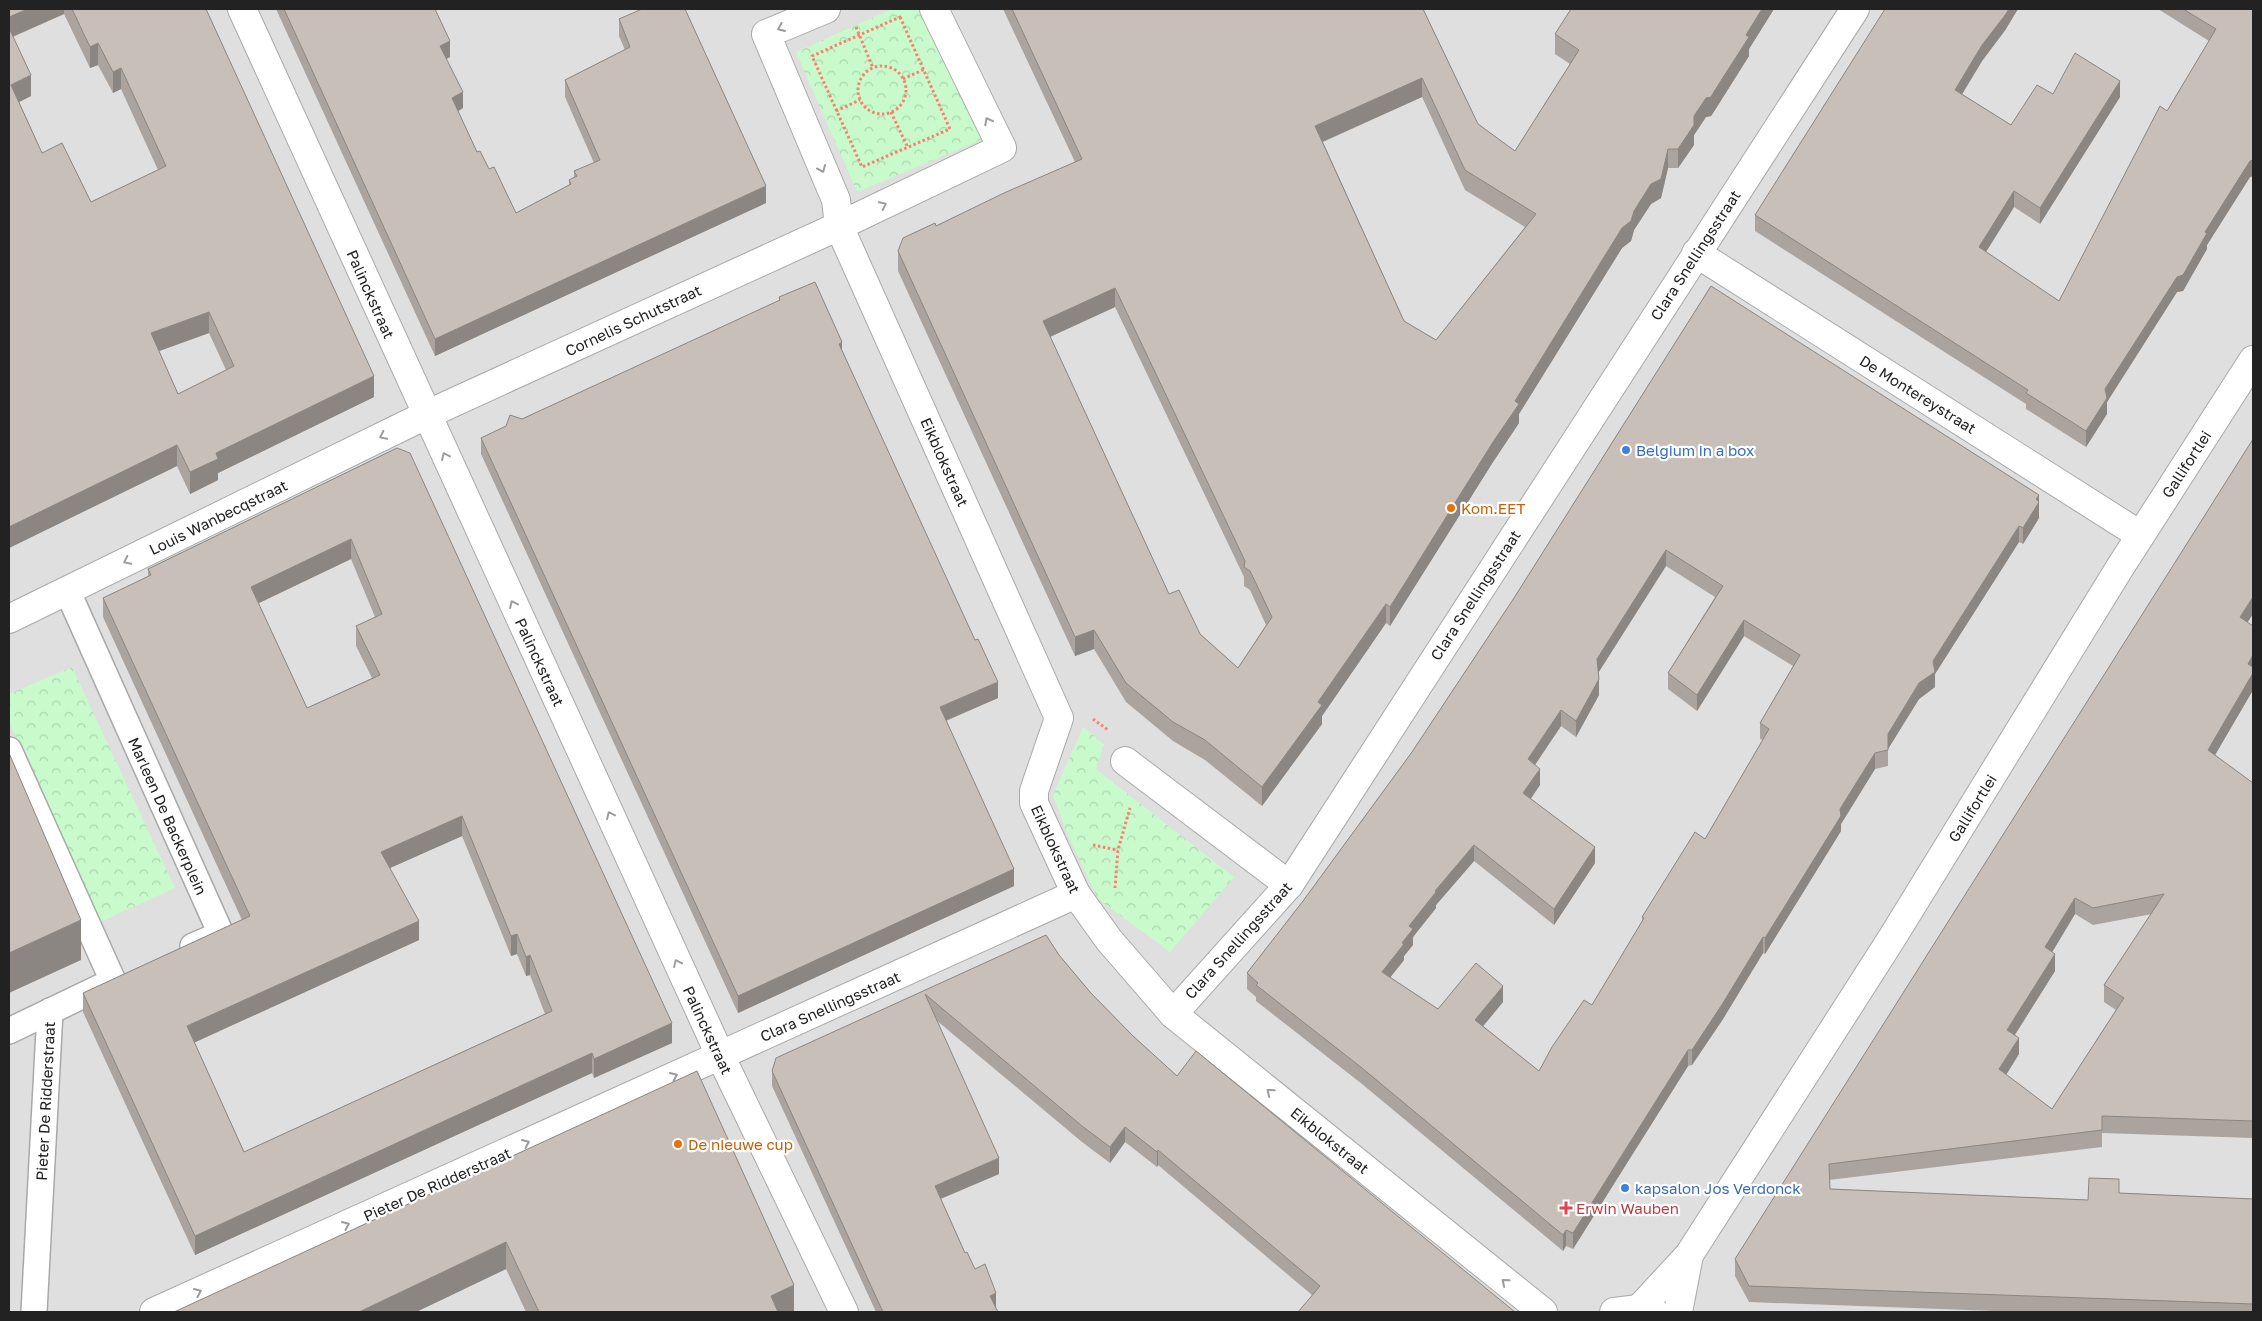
<svg xmlns="http://www.w3.org/2000/svg" width="2262" height="1321" font-family="'Golos Text',sans-serif">
	<style>
		.residential { fill: #e0dfdf }
		.park { fill: url(#park-crowns) }
		.lines { fill: none; stroke-linecap: round; stroke-linejoin: round }
		.pedestrian-casing { stroke: #a9a9a9; stroke-width: 28 }
		.minor-casing { stroke: #a9a9a9; stroke-width: 30 }
		.path { stroke: #fa8072; stroke-width: 3; stroke-dasharray: 2.5 2.5; stroke-linecap: butt }
		.pedestrian { stroke: #fff; stroke-width: 25 }
		.minor { stroke: #fff; stroke-width: 28 }
		.wall { fill: #aba49e; fill-rule: evenodd }
		.shaded-wall { fill: #8b8681 }
		.building { fill: #c7bfb8; stroke: #8b8681; fill-rule: evenodd }
		.oneway { stroke: #9c9c9c }
		.shop-dot { fill: #3f7fe0; stroke: #fff; stroke-width: 2 }
		.food-dot { fill: #e8710a; stroke: #fff; stroke-width: 2 }
		.health-dot { fill: #e0444e; stroke: #fff; stroke-width: 2 }
		.labels { text-anchor: middle; dominant-baseline: central; stroke-width: 4.5; stroke-linejoin: round; paint-order: stroke }
		.street-label { font-size: 15px; fill: #222; stroke: #fff }
		.shop-label { font-size: 15px; fill: #366cbe; stroke: #fff; text-anchor: start }
		.food-label { font-size: 15px; fill: #c56008; stroke: #fff; text-anchor: start }
		.health-label { font-size: 15px; fill: #be3a42; stroke: #fff; text-anchor: start }
	</style>
	<defs>
		<pattern id="park-crowns" width="20" height="18" patternUnits="userSpaceOnUse" patternTransform="scale(1.25)"><rect width="20" height="18" fill="#c8facc"/><path d="M2 6a3 3 0 1 1 6 0M12 15a3 3 0 1 1 6 0" fill="none" stroke="#acd6af"/></pattern>
	</defs>
	<rect width="100%" height="100%" fill="#f2efe9"/>
	<rect class="residential" x="9" y="9" width="2244" height="1303"/>
	<g class="park">
		<polygon points="892,9 920,9 981,140 857,192 796,52"/>
		<polygon points="72,667 175,888 100,922 9,722 9,694"/>
		<polygon points="1083,727 1104,744 1096,769 1234,877 1170,952 1098,899 1069,838 1053,795"/>
	</g>
	<g class="lines">
		<g class="pedestrian-casing">
			<g id="pedestrian">
				<polyline points="67,590 221,934 193,946"/>
				<polyline points="9,750 113,981 9,1031"/>
				<polyline points="34,1312 50,1011"/>
			</g>
		</g>
		<g class="minor-casing">
			<g id="minor">
				<polyline points="242,9 720,1055 844,1312"/>
				<polyline points="826,9 766,34 836,200 839,226 1059,718 1034,791 1034,803 1076,894 1109,940 1173,1014 1543,1312"/>
				<polyline points="1696,253 2140,535"/>
				<polyline points="9,619 426,415 839,226 1002,148 934,9"/>
				<polyline points="1125,761 1289,885"/>
				<polyline points="1173,1014 1289,885 1855,9"/>
				<polyline points="1639,1309 1689,1255 1892,938 2119,569 2253,360"/>
				<polyline points="154,1312 1076,894"/>
				<polyline points="1614,1312 1639,1309 1654,1312"/>
				<polyline points="1678,1312 1689,1255"/>
			</g>
		</g>
		<g class="path">
			<polygon points="900,17 950,129 862,167 812,56"/>
			<polyline points="856,27 873,68"/>
			<circle cx="882" cy="90" r="24"/>
			<polyline points="903,79 925,69"/>
			<polyline points="836,111 860,100"/>
			<polyline points="891,112 908,148"/>
			<polyline points="1093,719 1108,730"/>
			<polyline points="1093,845 1118,850"/>
			<polyline points="1115,888 1118,850 1130,808"/>
		</g>
		<use href="#pedestrian" class="pedestrian"/>
		<use href="#minor" class="minor"/>
	</g>
	<g class="wall">
		<path d="M9 9H206L374 397 218 473V480L190 494 177 466 9 548ZM64 14 90 68 98 65 113 93 121 89 158 170 91 202 42 153 19 102 31 96 13 37ZM209 333 226 370 178 394 159 351Z"/>
		<polygon points="276,9 435,9 450,57 446,59 463,108 458,111 477,152 516,213 569,185 569,180 574,177 574,171 594,163 565,97 565,80 625,50 619,36 619,19 766,203 435,356"/>
		<path d="M1003 9H1423L1478 124 1515 151 1570 64 1555 54V34L1571 9H1774L1749 49V56L1715 110 1711 116 1706 117 1694 135V145L1678 168H1668L1661 198 1651 204 1634 230 1631 241 1622 248 1519 414V423L1493 462 1390 626 1386 623 1322 716V724L1262 806 1205 760 1173 741 1126 702 1094 649 1075 656 898 271V251L936 226 1075 162ZM1422 97 1465 190 1525 227 1436 340 1404 321 1323 142ZM1115 307 1244 577V586L1250 590 1266 625 1238 668 1200 634 1169 594 1050 337Z"/>
		<polygon points="2158,9 2253,9 2253,176 2250,177 2207,245 2207,249 2183,291 2177,292 2107,402 2107,414 2086,447 2026,409 2026,404 1755,231 1755,215 2006,29 1982,61 1962,94 2011,125 2053,94 2120,97 2040,224 2014,207 1986,252 2059,301 2167,111 2209,41"/>
		<path d="M1711 286 2039 518 2023 544 2019 542 1935 674V687L1919 699 1888 749V766L1875 769 1841 824V831L1765 954 1763 953 1723 1019 1692 1065 1688 1066 1573 1249 1566 1246 1563 1251 1362 1084 1256 1001V997L1247 989V973L1303 901 1412 752 1514 598ZM1666 566 1715 597 1668 673V689L1697 711 1744 636 1793 666 1760 723V739L1763 740 1705 839 1642 917V922L1592 1005 1539 1071 1483 1026 1503 1002 1438 1009 1390 977 1404 960V956L1413 945V937L1436 908V905L1474 861 1554 925 1595 863 1531 799 1540 785 1535 765 1561 726 1576 737 1599 695 1598 672Z"/>
		<polygon points="779,297 842,350 998,698 946,721 1014,886 738,1013 481,454 481,438 779,301"/>
		<path d="M397 448 672 1043 594 1078 592 1073 195 1255 83 1012V993L242 920 103 617V598L148 577V569ZM351 559 375 617 356 626V646L372 678 307 708 258 603ZM462 836 511 956 517 954 526 976 530 975 545 1014 244 1152 194 1042 419 940 390 868Z"/>
		<path d="M2248 622 2253 690 2215 755 2253 783V1138L2102 1133V1147L1829 1180 1830 1189 2088 1200 2119 1193 2253 1199V1312H2021L1749 1302 1735 1276V1259ZM2075 914 2093 925 2152 914 2104 985V1002L2116 1010 2052 1109 2006 1075 2019 1054 2015 1035 2055 971 2052 952Z"/>
		<polygon points="1046,935 1059,955 1090,992 1132,1035 1177,1076 1515,1312 1312,1295 1158,1165 1157,1167 1125,1142 1110,1163 1082,1142 936,1020 999,1174 941,1199 965,1253 975,1269 998,1312 876,1312 772,1086 772,1071"/>
		<polygon points="697,1071 794,1312 526,1312 506,1269 416,1312"/>
	</g>
	<g class="shaded-wall">
		<polygon points="28,9 64,9 64,14 9,38 9,17"/>
		<polygon points="1762,9 1774,9 1749,49 1749,56 1715,110 1711,116 1706,117 1694,135 1694,145 1678,168 1678,149 1694,116"/>
		<polygon points="2009,9 2018,9 2006,29 1982,61 1955,106 1955,90 1982,45"/>
		<polygon points="450,41 450,57 440,62 440,46"/>
		<polygon points="98,43 98,65 90,68 90,47"/>
		<polygon points="121,68 121,89 113,93 113,72"/>
		<polygon points="31,75 31,96 11,106 11,85"/>
		<polygon points="1422,78 1422,97 1315,145 1315,126"/>
		<polygon points="2120,81 2120,97 2040,224 2040,208"/>
		<polygon points="463,92 463,108 452,115 452,98"/>
		<polygon points="1668,149 1668,168 1661,198 1651,204 1634,230 1631,241 1622,248 1519,414 1519,423 1493,462 1390,626 1390,607 1515,401 1622,228 1634,211"/>
		<polygon points="2253,160 2253,176 2250,177 2207,245 2207,249 2183,291 2177,292 2107,402 2107,414 2086,447 2086,431 2105,389 2250,161"/>
		<polygon points="766,186 766,203 435,356 435,339"/>
		<polygon points="2014,191 2014,207 1979,263 1979,247"/>
		<polygon points="1115,288 1115,307 1043,340 1043,321"/>
		<polygon points="209,312 209,333 151,354 151,333"/>
		<polygon points="842,342 842,359 839,344"/>
		<polygon points="374,376 374,397 218,473 218,480 190,494 190,472 216,453"/>
		<polygon points="177,445 177,466 9,548 9,527"/>
		<polygon points="2039,495 2039,518 2023,544 2023,528 2036,499"/>
		<polygon points="2019,526 2019,542 1935,674 1935,687 1919,699 1888,749 1888,734 1933,661"/>
		<polygon points="351,539 351,559 251,607 251,587"/>
		<polygon points="1666,550 1666,566 1597,675 1597,659"/>
		<polygon points="2253,597 2253,614 2240,634 2240,617"/>
		<polygon points="1386,604 1386,623 1322,716 1322,724 1262,806 1262,787 1318,702"/>
		<polygon points="1744,620 1744,636 1697,711 1697,695"/>
		<polygon points="1094,630 1094,649 1075,656 1075,637"/>
		<polygon points="2253,655 2253,672 2248,664"/>
		<polygon points="2253,673 2253,690 2208,767 2208,750"/>
		<polygon points="1599,679 1599,695 1576,737 1576,721"/>
		<polygon points="998,682 998,698 940,723 940,707"/>
		<polygon points="1561,710 1561,726 1528,775 1528,759"/>
		<polygon points="1875,753 1875,769 1841,824 1841,831 1765,954 1765,938 1840,809"/>
		<polygon points="1540,769 1540,785 1523,809 1523,793"/>
		<polygon points="462,816 462,836 381,872 381,852"/>
		<polygon points="1474,845 1474,861 1436,905 1436,908 1413,937 1413,945 1404,956 1404,960 1382,988 1382,972 1402,943 1409,926 1435,891"/>
		<polygon points="1595,847 1595,863 1554,925 1554,909"/>
		<polygon points="1014,869 1014,886 738,1013 738,996"/>
		<polygon points="2075,898 2075,914 2045,964 2045,947"/>
		<polygon points="81,920 81,960 9,993 9,953"/>
		<polygon points="419,921 419,940 187,1046 187,1026"/>
		<polygon points="517,934 517,954 511,956 511,936"/>
		<polygon points="1763,937 1763,953 1723,1019 1692,1065 1692,1050"/>
		<polygon points="2055,954 2055,971 2007,1047 2007,1030"/>
		<polygon points="530,955 530,975 526,976 526,957"/>
		<polygon points="1503,986 1503,1002 1475,1036 1475,1020"/>
		<polygon points="672,1023 672,1043 594,1078 594,1059"/>
		<polygon points="2019,1038 2019,1054 1999,1086 1999,1069"/>
		<polygon points="1688,1050 1688,1066 1573,1249 1573,1233"/>
		<polygon points="592,1053 592,1073 195,1255 195,1236"/>
		<polygon points="1125,1127 1125,1142 1110,1163 1110,1147"/>
		<polygon points="1158,1150 1158,1165 1157,1167 1157,1152"/>
		<polygon points="999,1158 999,1174 935,1201 935,1186"/>
		<polygon points="1566,1230 1566,1246 1563,1251 1563,1235"/>
		<polygon points="506,1242 506,1269 416,1312 359,1312"/>
		<polygon points="794,1285 794,1312 771,1312 771,1296"/>
		<polygon points="996,1293 996,1309 990,1296"/>
	</g>
	<g class="building">
		<polygon points="9,9 28,9 9,17"/>
		<path d="M72 9H206L374 376 216 453 218 459 190 472 177 445 9 527V28L31 75 11 85 42 153 62 143 91 202 166 166 121 68 113 72 98 43 90 47ZM209 312 234 366 178 394 151 333Z"/>
		<polygon points="284,9 435,9 450,41 440,46 463,92 452,98 477,152 480,151 489,169 494,167 516,213 571,184 569,180 577,176 574,171 600,160 565,80 630,47 619,19 642,9 685,9 766,186 435,339"/>
		<path d="M1012 9H1423L1478 124 1515 151 1579 50 1555 34 1571 9H1762L1746 35 1749 37 1715 90 1711 97 1706 98 1694 116V125L1678 149H1668L1661 179 1651 184 1634 211 1631 221 1622 228 1515 401 1519 404 1493 442 1390 607 1386 604 1318 702 1322 705 1262 787 1205 740 1173 722 1126 683 1094 630 1075 637 898 251 903 238 935 223 936 226 1004 193 1082 159ZM1422 78 1465 170 1536 214 1436 340 1404 321 1315 126ZM1115 288 1245 561 1244 567 1250 571 1272 617 1238 668 1200 634 1179 590 1169 594 1043 321Z"/>
		<polygon points="1885,9 2009,9 2006,14 1982,45 1955,90 2011,125 2037,85 2053,94 2075,53 2120,81 2040,208 2014,191 1979,247 2059,301 2160,106 2167,111 2216,29 2183,9 2253,9 2253,160 2250,161 2205,232 2207,233 2183,275 2177,277 2105,389 2107,398 2086,431 2026,393 2028,390 1755,215"/>
		<polygon points="815,282 842,342 839,344 975,640 978,639 998,682 940,707 1014,869 738,996 481,438 506,426 510,415 522,419 780,300 779,297"/>
		<path d="M1711 286 2039 495 2036 499 2039 502 2023 528 2019 526 1933 661 1935 672 1919 683 1888 734V750L1875 753 1840 809 1841 816 1765 938 1763 937 1723 1003 1692 1050H1688L1573 1233 1566 1230 1563 1235 1362 1068 1256 985 1258 983 1247 973 1303 901 1412 752 1514 598ZM1666 550 1723 586 1668 673 1697 695 1744 620 1800 655 1760 723 1769 729 1705 839 1695 832 1642 917 1644 918 1592 1005 1584 1000 1552 1047 1539 1071 1475 1020 1503 986 1476 963 1438 1009 1382 972 1404 944 1402 943 1413 929 1409 926 1436 892 1435 891 1474 845 1554 909 1595 847 1523 793 1540 769 1528 759 1561 710 1576 721 1599 679 1597 659Z"/>
		<path d="M2253 439V597L2240 617 2253 626V655L2248 664 2253 667V673L2208 750 2253 783V1121L2102 1116V1130L1829 1164 1830 1189 2088 1200 2089 1178 2119 1179V1193L2253 1199V1304L1749 1286 1735 1259ZM2164 894 2104 985 2124 998 2052 1109 1999 1069 2019 1038 2007 1030 2055 954 2045 947 2075 898 2093 908Z"/>
		<path d="M397 448 410 453 672 1023 594 1059 592 1053 195 1236 83 993 250 916 103 598 151 575 148 569ZM351 539 382 614 356 626 380 675 307 708 251 587ZM462 816 511 936 517 934 526 957 530 955 552 1011 244 1152 187 1026 419 921 381 852Z"/>
		<polygon points="9,753 81,920 9,953"/>
		<polygon points="1046,935 1059,955 1090,992 1132,1035 1177,1076 1196,1051 1515,1312 1298,1312 1320,1286 1158,1150 1157,1152 1125,1127 1110,1147 1082,1126 925,994 999,1158 935,1186 965,1253 967,1252 975,1269 985,1264 996,1293 990,1296 998,1312 883,1312 772,1071 776,1058"/>
		<polygon points="697,1071 794,1285 771,1296 778,1312 539,1312 506,1242 359,1312 174,1312"/>
	</g>
	<defs><path id="oneway-chevron" d="M-2-3.5L2.5 0L-2 3.5" fill="none" stroke-width="1.6" stroke-linecap="round" stroke-linejoin="round" transform="scale(1.25)"/></defs>
	<g class="oneway">
		<use href="#oneway-chevron" transform="translate(781 28) rotate(157)"/>
		<use href="#oneway-chevron" transform="translate(988 121) rotate(-118)"/>
		<use href="#oneway-chevron" transform="translate(822 169) rotate(66)"/>
		<use href="#oneway-chevron" transform="translate(883 205) rotate(-26)"/>
		<use href="#oneway-chevron" transform="translate(383 436) rotate(154)"/>
		<use href="#oneway-chevron" transform="translate(445 456) rotate(-115)"/>
		<use href="#oneway-chevron" transform="translate(127 561) rotate(154)"/>
		<use href="#oneway-chevron" transform="translate(513 604) rotate(-115)"/>
		<use href="#oneway-chevron" transform="translate(610 815) rotate(-115)"/>
		<use href="#oneway-chevron" transform="translate(677 963) rotate(-115)"/>
		<use href="#oneway-chevron" transform="translate(674 1076) rotate(-24)"/>
		<use href="#oneway-chevron" transform="translate(1270 1092) rotate(-141)"/>
		<use href="#oneway-chevron" transform="translate(526 1143) rotate(-24)"/>
		<use href="#oneway-chevron" transform="translate(346 1225) rotate(-24)"/>
		<use href="#oneway-chevron" transform="translate(1505 1282) rotate(-141)"/>
		<use href="#oneway-chevron" transform="translate(198 1292) rotate(-24)"/>
	</g>
	<g class="shop-dot">
		<circle cx="1626" cy="450" r="5"/>
		<circle cx="1625" cy="1188" r="5"/>
	</g>
	<g class="food-dot">
		<circle cx="1451" cy="508" r="5"/>
		<circle cx="678" cy="1144" r="5"/>
	</g>
	<path class="health-dot" d="M1563.5 1200.5h5v5h5v5h-5v5h-5v-5h-5v-5h5z"/>
	<g class="labels">
		<g class="street-label">
			<text transform="translate(1695 255) rotate(-57)">Clara Snellingsstraat</text>
			<text transform="translate(371 294) rotate(66)">Palinckstraat</text>
			<text transform="translate(633 320) rotate(-25)">Cornelis Schutstraat</text>
			<text transform="translate(1918 394) rotate(32)">De Montereystraat</text>
			<text transform="translate(945 462) rotate(66)">Eikblokstraat</text>
			<text transform="translate(2186 464) rotate(-57)">Gallifortlei</text>
			<text transform="translate(218 517) rotate(-26)">Louis Wanbecqstraat</text>
			<text transform="translate(1475 595) rotate(-57)">Clara Snellingsstraat</text>
			<text transform="translate(540 662) rotate(65)">Palinckstraat</text>
			<text transform="translate(1972 808) rotate(-58)">Gallifortlei</text>
			<text transform="translate(168 816) rotate(66)">Marleen De Backerplein</text>
			<text transform="translate(1056 849) rotate(65)">Eikblokstraat</text>
			<text transform="translate(1238 940) rotate(-48)">Clara Snellingsstraat</text>
			<text transform="translate(830 1006) rotate(-24)">Clara Snellingsstraat</text>
			<text transform="translate(708 1030) rotate(65)">Palinckstraat</text>
			<text transform="translate(45 1101) rotate(-87)">Pieter De Ridderstraat</text>
			<text transform="translate(1330 1140) rotate(39)">Eikblokstraat</text>
			<text transform="translate(437 1184) rotate(-24)">Pieter De Ridderstraat</text>
		</g>
		<g class="shop-label">
			<text x="1636" y="450">Belgium in a box</text>
			<text x="1635" y="1188">kapsalon Jos Verdonck</text>
		</g>
		<g class="food-label">
			<text x="1461" y="508">Kom.EET</text>
			<text x="688" y="1144">De nieuwe cup</text>
		</g>
		<g class="health-label">
			<text x="1576" y="1208">Erwin Wauben</text>
		</g>
	</g>
	<rect width="2262" height="1321" fill="none" stroke="#222222" stroke-width="20"/>
</svg>
